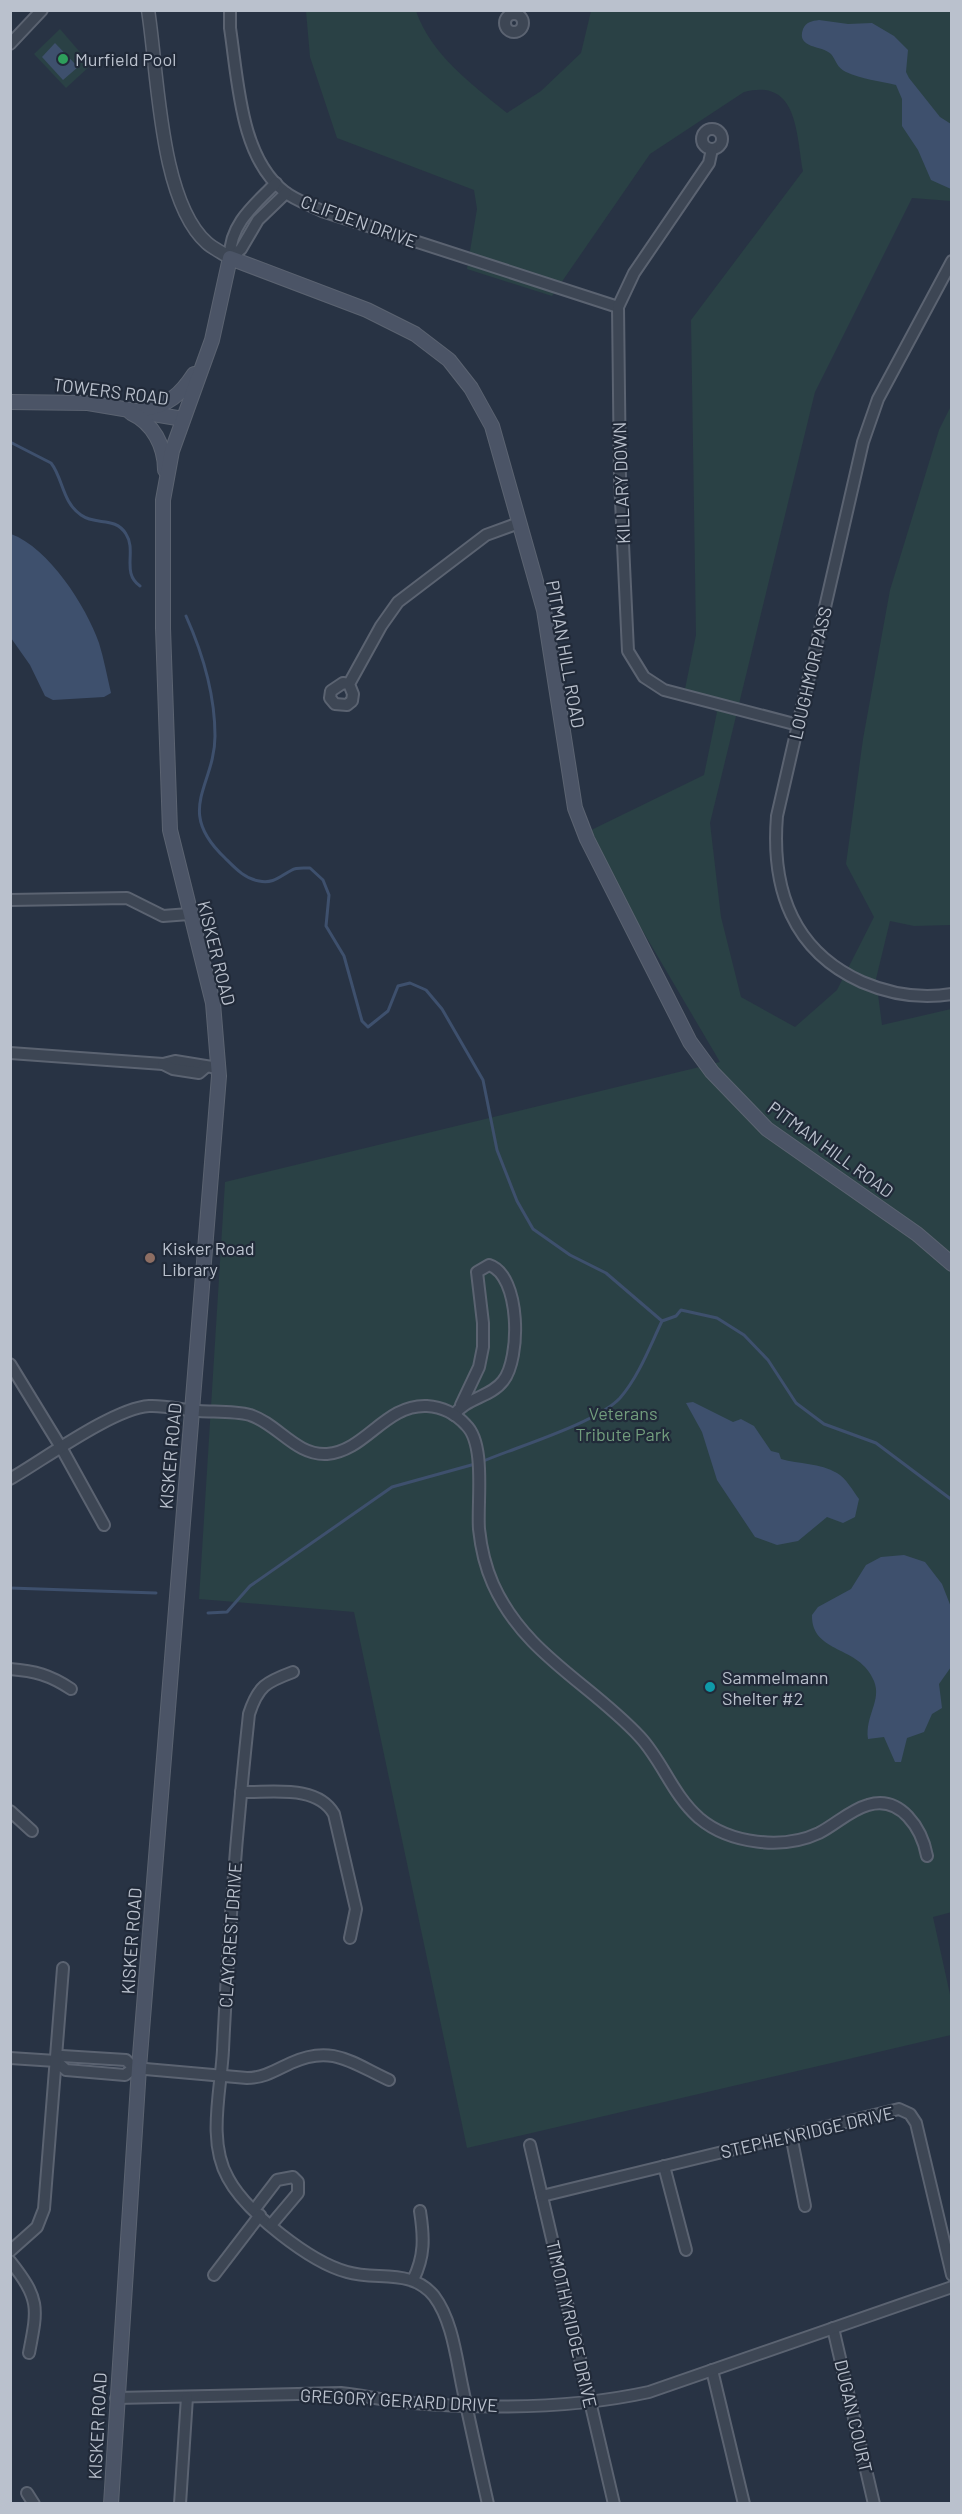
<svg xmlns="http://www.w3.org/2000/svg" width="962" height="2514" font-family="Barlow,sans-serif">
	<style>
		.green { fill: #2a4145 }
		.water { fill: #3e506d }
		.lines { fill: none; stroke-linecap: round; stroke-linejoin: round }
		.stream { stroke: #3e506d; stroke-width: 3 }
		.minor-casing { stroke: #5b6371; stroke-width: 14 }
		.tertiary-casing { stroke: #5b6371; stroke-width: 15 }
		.secondary-casing { stroke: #5b6371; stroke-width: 16 }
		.minor { stroke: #3d4654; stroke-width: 10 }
		.tertiary { stroke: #3d4654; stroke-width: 12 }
		.secondary { stroke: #4b5466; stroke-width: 14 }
		.leisure-dot { fill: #2e9e5b; stroke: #212a39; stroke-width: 2 }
		.education-dot { fill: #8d6e63; stroke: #212a39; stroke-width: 2 }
		.culture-dot { fill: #0f9aa8; stroke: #212a39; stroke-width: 2 }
		.labels { text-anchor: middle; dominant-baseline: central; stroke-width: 4.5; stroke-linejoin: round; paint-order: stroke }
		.poi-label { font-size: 18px; fill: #bac1cd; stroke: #212a39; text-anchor: start }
		.street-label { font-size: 18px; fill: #bac1cd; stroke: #212a39 }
		.park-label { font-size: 18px; fill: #729d7d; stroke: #212a39 }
	</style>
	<rect width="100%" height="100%" fill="#283344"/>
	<g class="green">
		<path d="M306 11H416C431 55 473 85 507 113L541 91 581 53 591 11H951V201L912 198 815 392 710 823 721 917 741 997 795 1027 837 990 874 917 846 864 863 739 890 590 939 430 951 406V925L914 926 890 921 876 979 882 1025 951 1009 952 1912 933 1917 951 1999V2035L467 2148 354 1612 199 1599 225 1182 720 1062 585 833 704 775 717 712 685 689 696 635 691 320 803 171C796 133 798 78 744 92L650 154 552 296 467 269 477 209 474 190 337 138 310 57Z"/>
		<polygon points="60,29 91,65 66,88 34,54"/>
	</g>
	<g class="water">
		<path d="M819 20 848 24 872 23 894 36 908 50 906 72 909 78 940 117 951 124V189L931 180 918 150 902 126V99L896 85C879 81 862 79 846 72 837 68 836 60 831 54 822 45 796 49 803 29 806 22 812 21 819 20Z"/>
		<polygon points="55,43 78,67 63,80 42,57"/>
		<path d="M11 534C49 548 86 606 99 643 104 659 107 676 111 693L104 697 53 700 45 696 30 665 11 638Z"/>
		<path d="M693 1402 733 1422 741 1419 754 1426 771 1451 779 1453 781 1459C799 1464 820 1463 837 1473 846 1478 853 1491 859 1499L855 1517 843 1523 827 1517 798 1541 777 1545 755 1537 717 1480 702 1432 686 1403Z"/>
		<path d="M904 1555 925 1562 942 1584 951 1607V1667L939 1684 942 1708 932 1714 924 1732 907 1738 901 1762H895L884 1737 868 1739C865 1715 882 1701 874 1681 860 1645 811 1654 812 1615L818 1607 851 1589 866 1565 881 1557Z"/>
	</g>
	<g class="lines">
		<g class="stream">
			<path d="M10 442 51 463C63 478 62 502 81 515 96 526 115 516 126 534 137 551 121 573 140 586"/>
			<path d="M186 616C203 654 215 694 215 736 215 786 174 810 225 858 235 868 245 879 259 881 274 884 280 876 292 870 296 867 304 868 310 868L323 880 329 895 326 926 344 956 362 1021 368 1027 388 1011 398 986 410 983 426 990 442 1009 483 1080 497 1150 517 1201 533 1229 570 1255 606 1273 662 1321"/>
			<path d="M481 1462C516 1447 597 1423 620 1398 639 1376 650 1346 662 1321L676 1316 681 1310 717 1318 744 1335 768 1360 796 1403 824 1424 876 1443 952 1500"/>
			<polyline points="10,1588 156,1593"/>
			<polyline points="208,1613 227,1612 250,1586 392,1487 475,1464"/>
		</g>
		<g class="minor-casing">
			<g id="minor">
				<path d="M230 10V28C238 80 240 158 285 192 295 200 310 205 322 211L618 307"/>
				<circle cx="514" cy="23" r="9"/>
				<polyline points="10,44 42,10"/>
				<circle cx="712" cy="139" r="10"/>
				<polyline points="712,149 709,163 634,273 618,307 620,479 628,651 644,677 664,690 798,725"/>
				<path d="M230 258C229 225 254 205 276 183"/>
				<polyline points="230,258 241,249 258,220 286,193"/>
				<path d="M952 261 878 399 863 442 777 816C771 889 793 951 862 982 890 994 922 999 952 994"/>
				<polyline points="349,684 343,683 331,691 330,698 335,704 347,705 352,701 353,694 349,684 381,626 398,602 486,535 519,523"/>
				<polyline points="10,900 127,898 163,916 189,914"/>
				<polyline points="10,1053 163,1064 175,1061 218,1068"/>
				<polyline points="163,1064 173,1069 199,1073 206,1067"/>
				<polyline points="10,1364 62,1449 104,1525"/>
				<path d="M454 1415C466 1398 491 1397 503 1381 521 1359 521 1275 489 1265L477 1272 483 1323V1347L479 1367 461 1405"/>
				<path d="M10 1479C43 1460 114 1408 149 1406 165 1405 183 1410 199 1411 215 1412 235 1411 250 1415 278 1424 296 1456 327 1454 366 1451 385 1404 427 1406 443 1407 456 1414 466 1425 486 1444 477 1502 479 1529 481 1548 485 1566 493 1584 524 1654 590 1683 640 1737 663 1762 672 1794 699 1818 730 1844 783 1850 819 1833 835 1825 850 1810 868 1805 901 1795 922 1829 927 1856"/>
				<path d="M10 1669C35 1671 50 1675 71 1689"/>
				<path d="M293 1672C266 1682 258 1686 249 1714 237 1826 228 1938 223 2050 221 2090 207 2141 228 2178 246 2212 310 2262 347 2272 377 2281 411 2268 434 2296 452 2320 456 2356 462 2385 470 2424 479 2464 488 2504"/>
				<path d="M241 1792C271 1793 317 1784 334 1814L356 1909 350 1938"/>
				<polyline points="10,1811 32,1831"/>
				<path d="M10 2058 56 2061 62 2056 126 2060 134 2068 247 2078C264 2078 276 2070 291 2063 332 2044 352 2063 389 2080"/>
				<polyline points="56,2061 66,2070 125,2075 134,2068"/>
				<polyline points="791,2135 805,2206"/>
				<polyline points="530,2145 614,2504"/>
				<polyline points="664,2166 686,2250"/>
				<polyline points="542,2196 899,2109 910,2114 916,2123 952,2275"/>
				<polyline points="254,2210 277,2180 293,2177 298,2182 298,2193 271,2225"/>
				<polyline points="10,2251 37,2227 44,2209 63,1968"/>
				<path d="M10 2261C40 2299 38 2307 29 2353"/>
				<polyline points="214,2275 260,2215"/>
				<path d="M413 2280C425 2256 424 2237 420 2211"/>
				<polyline points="833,2328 874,2504"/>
				<polyline points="712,2370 744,2504"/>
				<path d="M116 2398 341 2393C362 2395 381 2400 401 2402 480 2409 571 2409 649 2392L952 2287"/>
				<polyline points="27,2493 34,2504"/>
				<polyline points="180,2504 187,2397"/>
			</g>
		</g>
		<g class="tertiary-casing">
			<path id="tertiary" d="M148 10C158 71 159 201 207 243 214 249 223 253 230 258"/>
		</g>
		<g class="secondary-casing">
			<g id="secondary">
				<polyline points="10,402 88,403 183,419"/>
				<path d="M143 409C168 406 181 394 194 374"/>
				<path d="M131 413C153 423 165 446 165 470"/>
				<polyline points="111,2504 139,2068 219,1076 213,1003 170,830 163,628 163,500 172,451 212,340 230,258 367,310 415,334 449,360 471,388 492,426 544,610 575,808 587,839 690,1042 712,1072 767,1129 917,1234 952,1264"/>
			</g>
		</g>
		<use href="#minor" class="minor"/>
		<use href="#tertiary" class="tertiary"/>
		<use href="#secondary" class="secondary"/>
	</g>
	<circle class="leisure-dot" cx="63" cy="59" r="6"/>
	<circle class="education-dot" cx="150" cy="1258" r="6"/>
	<circle class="culture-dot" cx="710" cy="1687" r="6"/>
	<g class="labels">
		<g class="poi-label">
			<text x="75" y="59">Murfield Pool</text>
			<text x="162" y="1248">Kisker Road<tspan x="162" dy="21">Library</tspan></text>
			<text x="722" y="1677">Sammelmann<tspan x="722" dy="21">Shelter #2</tspan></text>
		</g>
		<g class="street-label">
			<text transform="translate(359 221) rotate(20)">CLIFDEN DRIVE</text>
			<text transform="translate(111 391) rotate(7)">TOWERS ROAD</text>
			<text transform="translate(621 483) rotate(-92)">KILLARY DOWN</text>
			<text transform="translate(566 654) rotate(80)">PITMAN HILL ROAD</text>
			<text transform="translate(810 673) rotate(-77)">LOUGHMOR PASS</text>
			<text transform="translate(217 953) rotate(76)">KISKER ROAD</text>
			<text transform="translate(831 1149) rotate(36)">PITMAN HILL ROAD</text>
			<text transform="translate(170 1456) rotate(-85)">KISKER ROAD</text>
			<text transform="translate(230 1935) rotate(-86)">CLAYCREST DRIVE</text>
			<text transform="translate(131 1941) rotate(-86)">KISKER ROAD</text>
			<text transform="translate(807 2132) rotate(-13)">STEPHENRIDGE DRIVE</text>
			<text transform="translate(572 2324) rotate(77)">TIMOTHYRIDGE DRIVE</text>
			<text transform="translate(399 2400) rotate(3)">GREGORY GERARD DRIVE</text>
			<text transform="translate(854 2416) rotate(77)">DUGAN COURT</text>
			<text transform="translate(97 2426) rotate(-87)">KISKER ROAD</text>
		</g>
		<g class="park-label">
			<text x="623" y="1413">Veterans<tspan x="623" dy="21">Tribute Park</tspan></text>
		</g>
	</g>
	<rect width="962" height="2514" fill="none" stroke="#bac1cd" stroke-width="24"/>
</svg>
